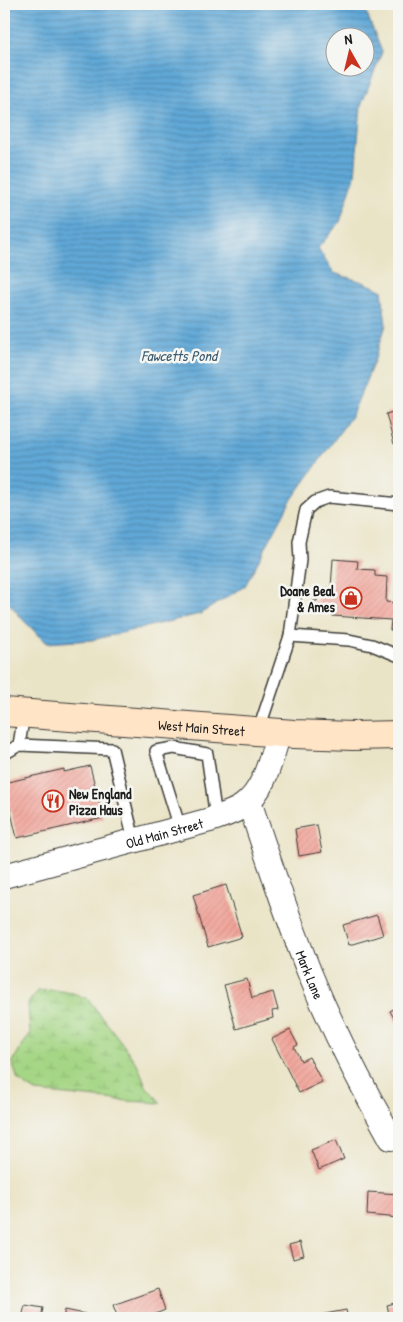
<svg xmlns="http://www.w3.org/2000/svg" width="403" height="1322" font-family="'Patrick Hand',sans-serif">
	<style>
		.wetland { fill: url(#wetland-marsh); stroke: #607950 }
		.water { fill: url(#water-rules); stroke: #3e627a; fill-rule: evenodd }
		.building { fill: url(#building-hatch) }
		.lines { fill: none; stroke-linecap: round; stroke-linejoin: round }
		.lane-casing { stroke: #3b3a36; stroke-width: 14 }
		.street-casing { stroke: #3b3a36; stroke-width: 26 }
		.secondary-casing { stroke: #3b3a36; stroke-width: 30 }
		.lane { stroke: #fff; stroke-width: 11 }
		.street { stroke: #fff; stroke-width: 24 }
		.secondary { stroke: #ffe4c6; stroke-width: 28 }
		.labels { text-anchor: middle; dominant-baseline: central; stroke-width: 5; stroke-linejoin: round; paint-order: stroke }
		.poi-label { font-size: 14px; font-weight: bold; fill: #1c1c1c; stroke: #f6f6f2; text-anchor: end }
		.street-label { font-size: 14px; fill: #1c1c1c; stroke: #f6f6f2 }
		.water-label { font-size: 15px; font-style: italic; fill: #3b5b70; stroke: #f6f6f2 }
	</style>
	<defs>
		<pattern id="wetland-marsh" width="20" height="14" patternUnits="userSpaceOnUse" patternTransform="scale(1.25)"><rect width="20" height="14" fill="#a5d685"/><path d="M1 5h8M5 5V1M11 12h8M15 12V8" fill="none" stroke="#8db772"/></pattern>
		<pattern id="water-rules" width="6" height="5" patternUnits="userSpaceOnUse" patternTransform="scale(1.25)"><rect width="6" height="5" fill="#60a8d7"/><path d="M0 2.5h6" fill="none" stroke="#4e88ae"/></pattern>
		<pattern id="building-hatch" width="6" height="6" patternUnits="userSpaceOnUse" patternTransform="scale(1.25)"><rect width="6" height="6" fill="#f19d92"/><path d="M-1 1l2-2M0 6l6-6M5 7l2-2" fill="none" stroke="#ce877d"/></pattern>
	</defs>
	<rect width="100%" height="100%" fill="#f6f6f2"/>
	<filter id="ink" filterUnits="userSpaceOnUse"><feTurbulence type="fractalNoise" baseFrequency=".02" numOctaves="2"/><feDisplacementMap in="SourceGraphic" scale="10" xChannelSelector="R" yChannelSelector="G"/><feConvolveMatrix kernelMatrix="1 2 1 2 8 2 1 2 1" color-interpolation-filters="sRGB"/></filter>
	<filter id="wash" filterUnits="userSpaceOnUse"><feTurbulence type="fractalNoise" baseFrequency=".0096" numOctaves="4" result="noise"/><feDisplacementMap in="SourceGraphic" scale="20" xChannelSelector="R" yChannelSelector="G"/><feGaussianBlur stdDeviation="1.12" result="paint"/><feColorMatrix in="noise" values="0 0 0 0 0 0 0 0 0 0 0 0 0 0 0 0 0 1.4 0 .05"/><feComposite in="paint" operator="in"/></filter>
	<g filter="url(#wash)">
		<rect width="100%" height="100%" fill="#eae4c7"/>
		<polygon class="wetland" points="53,990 73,993 88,999 122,1043 138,1066 146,1086 161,1103 128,1101 36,1092 18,1080 12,1062 30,1034 28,1003 38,991"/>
		<path class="water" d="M4 4H363L382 52 361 106 355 175 340 222 318 248 334 273 363 282 382 290 386 325 375 359 352 415 290 502 245 586 200 614 92 640 47 643 24 621 4 597ZM336 38H366V68H336Z"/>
		<g id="blocks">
			<g class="building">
				<polygon points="399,410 399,443 394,444 386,414"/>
				<polygon points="333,559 358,561 357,569 375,570 375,576 387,577 386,602 395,603 396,579 399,579 399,630 390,630 391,620 333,616 333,612 316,610 316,606 313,606 313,601 317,601 317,594 323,594 323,588 331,588"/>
				<polygon points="90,766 103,818 17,838 4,783 64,769 64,772"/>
				<polygon points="317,825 322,852 299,856 295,829"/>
				<polygon points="226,885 242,937 208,947 193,895"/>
				<polygon points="377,915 383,935 349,945 343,925"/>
				<polygon points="247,979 252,998 273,992 278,1010 272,1011 273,1018 236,1029 224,985"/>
				<polygon points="399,1006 399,1027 390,1011"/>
				<polygon points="290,1030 298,1045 294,1047 301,1061 309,1057 322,1082 299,1093 272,1039"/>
				<polygon points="336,1140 344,1159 319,1170 311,1150"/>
				<polygon points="368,1192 399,1194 399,1218 367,1215"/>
				<polygon points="300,1242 304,1256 293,1259 289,1245"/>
				<polygon points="158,1289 165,1310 153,1315 154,1318 118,1318 113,1305"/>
				<polygon points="399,1302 399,1318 390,1318 387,1305"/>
				<polygon points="25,1305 43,1308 41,1318 22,1318"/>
				<polygon points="65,1310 85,1314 84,1318 63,1318"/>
				<polygon points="346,1310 348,1318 309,1318 309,1317"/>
				<polygon points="259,1315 259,1318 245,1318 245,1317"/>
			</g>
		</g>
	</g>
	<g filter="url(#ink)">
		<use href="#blocks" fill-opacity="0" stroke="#3b3a36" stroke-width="1"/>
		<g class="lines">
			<g class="lane-casing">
				<g id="lane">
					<polyline points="290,636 349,640 372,645 399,656"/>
					<polyline points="258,732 290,636 300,560 299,542 306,510 315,502 329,497 399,504"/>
					<polyline points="19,745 24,714"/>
					<polyline points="4,754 19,745 112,749 134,840"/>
					<polyline points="180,828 156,751 174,748 207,754 216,818"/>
				</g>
			</g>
			<g class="street-casing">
				<g id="street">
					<path id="s1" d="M249 801C268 859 287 917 310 974 333 1030 361 1085 391 1138"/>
					<path id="s2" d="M4 876 210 820C221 816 233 813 243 806 265 790 271 758 279 733"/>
				</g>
			</g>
			<g class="secondary-casing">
				<g id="secondary">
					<path id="s3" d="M4 712 294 734 353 736 399 735"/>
				</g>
			</g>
			<use href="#lane" class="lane"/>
			<use href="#street" class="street"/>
			<use href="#secondary" class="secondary"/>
		</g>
	</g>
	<defs>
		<g id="shop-ring" transform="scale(1.125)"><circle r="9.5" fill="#f6f6f2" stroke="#c8321e" stroke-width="1.5"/><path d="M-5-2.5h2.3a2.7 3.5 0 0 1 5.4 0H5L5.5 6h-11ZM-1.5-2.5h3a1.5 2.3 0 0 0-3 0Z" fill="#c8321e"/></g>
		<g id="restaurant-ring" transform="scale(1.125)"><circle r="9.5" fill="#f6f6f2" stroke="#c8321e" stroke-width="1.5"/><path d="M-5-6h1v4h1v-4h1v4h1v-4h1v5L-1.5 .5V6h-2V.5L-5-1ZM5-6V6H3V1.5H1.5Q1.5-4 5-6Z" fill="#c8321e"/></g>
	</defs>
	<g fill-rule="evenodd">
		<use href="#shop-ring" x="351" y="598"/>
		<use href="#restaurant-ring" x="53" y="801"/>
	</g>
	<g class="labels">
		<g class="poi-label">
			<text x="335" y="590">Doane Beal<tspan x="335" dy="16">&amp; Ames</tspan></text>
			<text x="69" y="793" text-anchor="start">New England<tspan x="69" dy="16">Pizza Haus</tspan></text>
		</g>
		<g class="street-label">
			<text stroke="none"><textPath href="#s3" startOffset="198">West Main Street</textPath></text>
			<text stroke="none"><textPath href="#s2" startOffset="166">Old Main Street</textPath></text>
			<text stroke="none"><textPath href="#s1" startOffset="184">Mark Lane</textPath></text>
		</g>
		<g class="water-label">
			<text x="179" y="355">Fawcetts Pond</text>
		</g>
	</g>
	<rect width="403" height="1322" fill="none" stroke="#f6f6f2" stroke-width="20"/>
	<g transform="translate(350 52) rotate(352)"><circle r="24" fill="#f6f6f2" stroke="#9f9f9c"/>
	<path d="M0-4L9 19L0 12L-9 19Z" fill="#c8321e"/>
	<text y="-8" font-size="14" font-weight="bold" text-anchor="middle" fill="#1c1c1c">N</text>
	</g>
</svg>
